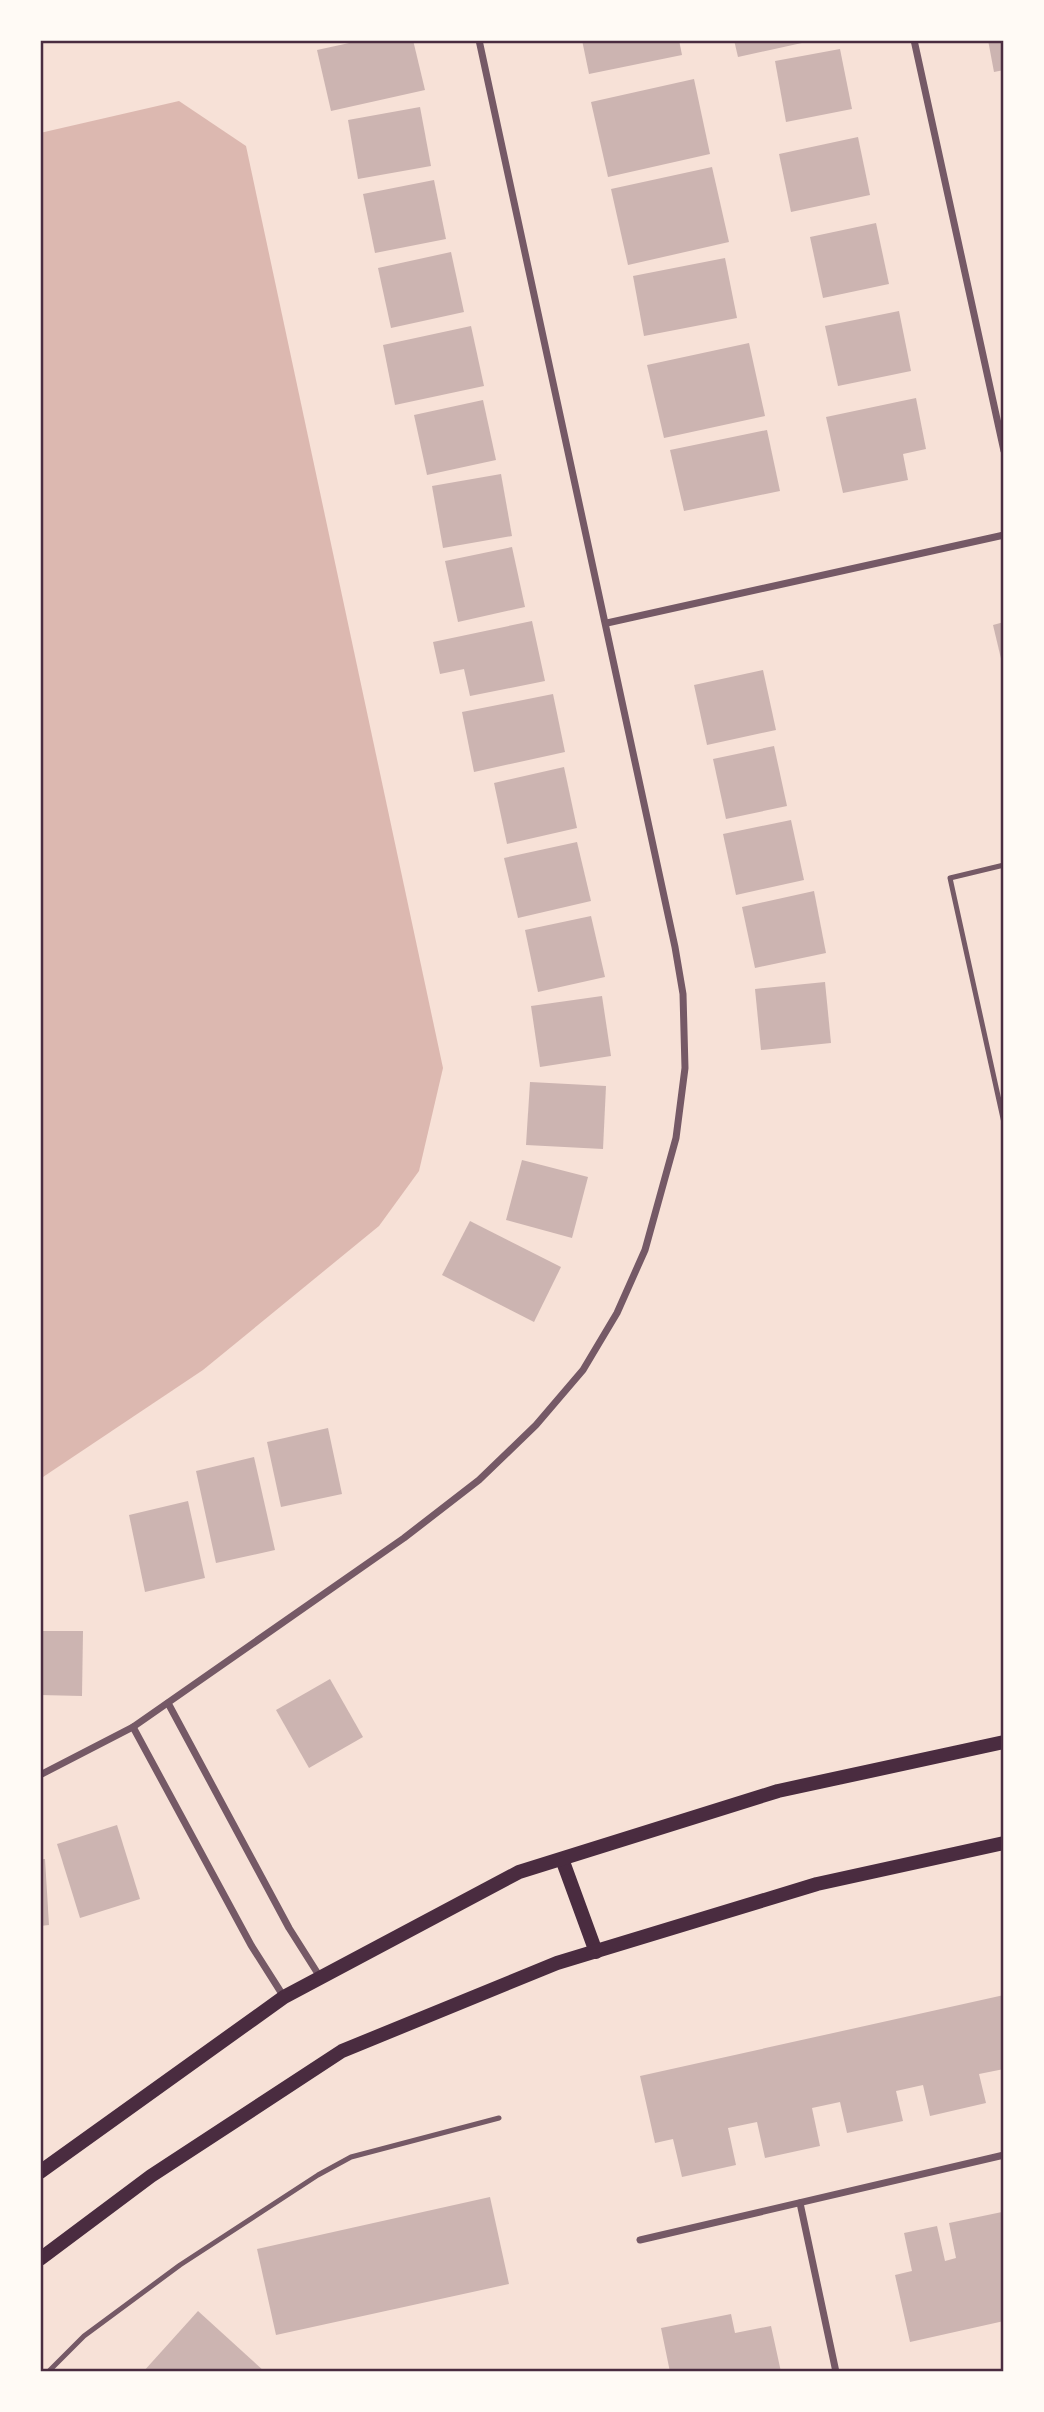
<svg xmlns="http://www.w3.org/2000/svg" width="1044" height="2412" font-family="Mulish,sans-serif">
	<style>
		.water { fill: #dcb8b0 }
		.building { fill: #ccb4b1 }
		.lines { fill: none; stroke-linecap: round; stroke-linejoin: round }
		.service { stroke: #755966; stroke-width: 5 }
		.minor { stroke: #755966; stroke-width: 7 }
		.secondary { stroke: #4a2c40; stroke-width: 14 }
		.neatline { fill: none; stroke: #4a2c40; stroke-width: 2.5 }
	</style>
	<rect width="100%" height="100%" fill="#f7e1d7"/>
	<polygon class="water" points="179,101 246,146 443,1068 419,1171 379,1226 203,1370 40,1479 40,133"/>
	<g class="building">
		<polygon points="363,40 413,40 425,90 331,111 317,50"/>
		<polygon points="582,40 679,40 682,55 589,74"/>
		<polygon points="734,40 810,40 811,41 738,57"/>
		<polygon points="988,40 1004,40 1004,70 994,72"/>
		<polygon points="840,49 852,109 786,122 775,61"/>
		<polygon points="694,79 710,154 608,177 591,102"/>
		<polygon points="420,107 431,166 358,179 348,120"/>
		<polygon points="858,137 870,195 791,212 779,154"/>
		<polygon points="712,167 729,242 628,265 611,189"/>
		<polygon points="434,180 446,239 375,253 363,194"/>
		<polygon points="876,223 889,284 823,298 810,237"/>
		<polygon points="451,252 464,312 391,328 378,268"/>
		<polygon points="725,258 737,318 644,336 633,276"/>
		<polygon points="899,311 911,371 838,386 825,326"/>
		<polygon points="471,326 484,386 395,405 383,345"/>
		<polygon points="749,343 765,416 664,438 647,365"/>
		<polygon points="916,398 926,449 903,454 908,480 843,493 826,417"/>
		<polygon points="483,400 496,460 427,475 414,415"/>
		<polygon points="767,430 780,491 684,511 670,450"/>
		<polygon points="501,474 512,536 443,548 432,486"/>
		<polygon points="512,547 525,607 458,622 445,561"/>
		<polygon points="532,621 545,681 470,696 464,669 440,674 433,642"/>
		<polygon points="1004,622 1004,667 1003,667 993,625"/>
		<polygon points="763,670 776,730 707,745 694,685"/>
		<polygon points="553,694 565,752 474,772 462,712"/>
		<polygon points="774,746 787,806 726,819 713,759"/>
		<polygon points="564,767 577,828 507,844 494,783"/>
		<polygon points="791,820 804,880 736,895 723,834"/>
		<polygon points="577,842 591,901 518,918 504,858"/>
		<polygon points="814,891 826,953 755,968 742,907"/>
		<polygon points="591,916 605,977 538,992 525,930"/>
		<polygon points="825,982 831,1043 761,1050 755,989"/>
		<polygon points="602,996 611,1056 540,1067 531,1006"/>
		<polygon points="530,1082 606,1086 603,1149 526,1145"/>
		<polygon points="522,1160 588,1177 572,1238 506,1220"/>
		<polygon points="470,1221 561,1267 534,1322 442,1275"/>
		<polygon points="328,1428 342,1494 281,1507 267,1442"/>
		<polygon points="254,1457 275,1550 216,1563 196,1471"/>
		<polygon points="188,1501 205,1578 145,1592 129,1515"/>
		<polygon points="40,1631 83,1631 82,1696 40,1695"/>
		<polygon points="330,1679 363,1737 309,1768 276,1710"/>
		<polygon points="117,1825 140,1899 80,1918 57,1844"/>
		<polygon points="40,1859 45,1859 49,1925 40,1926"/>
		<polygon points="1004,1995 1004,2069 979,2074 986,2103 930,2116 923,2085 896,2091 903,2121 847,2133 840,2102 812,2108 820,2146 765,2158 757,2122 728,2128 736,2165 682,2177 673,2139 655,2143 640,2076"/>
		<polygon points="490,2197 509,2284 276,2335 257,2249"/>
		<polygon points="1002,2212 1004,2321 910,2342 895,2275 912,2271 904,2233 937,2226 945,2261 956,2258 949,2223"/>
		<polygon points="198,2311 265,2372 143,2372"/>
		<polygon points="731,2314 735,2333 771,2326 781,2372 670,2372 661,2328"/>
	</g>
	<g class="lines">
		<g class="service">
			<polyline points="1004,865 950,878 1004,1123"/>
			<polyline points="48,2372 84,2336 180,2265 318,2175 351,2157 499,2118"/>
		</g>
		<g class="minor">
			<polyline points="914,40 1004,451"/>
			<polyline points="607,623 1004,535"/>
			<polyline points="168,1703 289,1928 320,1977"/>
			<polyline points="133,1727 251,1945 284,1997"/>
			<polyline points="40,1775 133,1727 404,1538 479,1480 536,1425 583,1370 617,1313 645,1250 676,1138 685,1068 683,994 675,947 479,40"/>
			<polyline points="800,2203 836,2372"/>
			<polyline points="640,2240 1004,2155"/>
		</g>
		<g class="secondary">
			<polyline points="562,1859 596,1952"/>
			<polyline points="40,2172 284,1997 519,1872 778,1791 1004,1742"/>
			<polyline points="40,2259 151,2176 342,2051 557,1963 817,1884 1004,1843"/>
		</g>
	</g>
	<rect width="1044" height="2412" fill="none" stroke="#fffaf5" stroke-width="84"/>
	<rect x="42" y="42" width="960" height="2328" class="neatline"/>
</svg>
